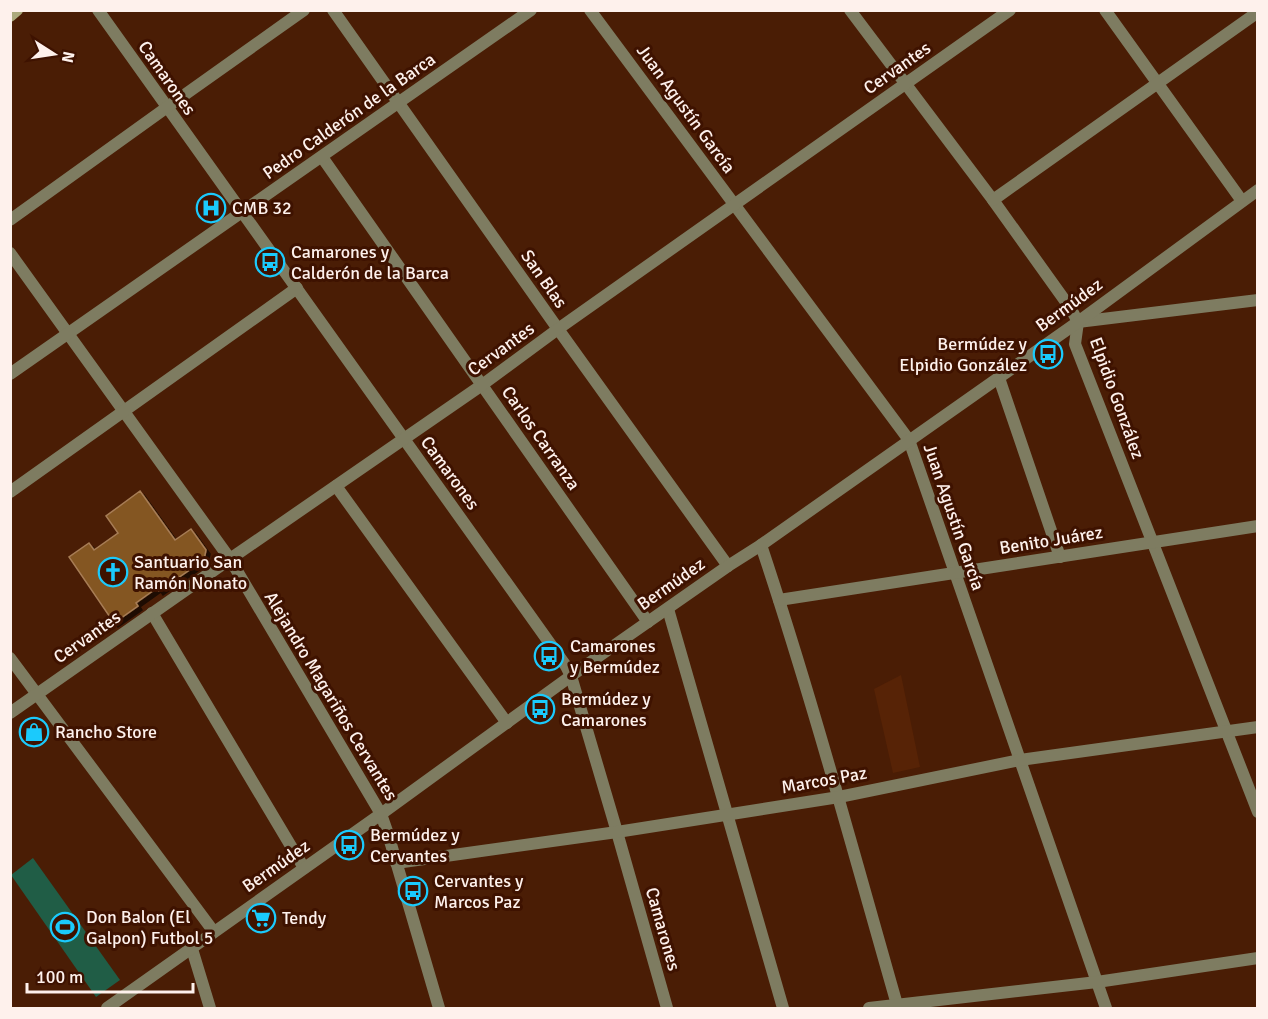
<svg xmlns="http://www.w3.org/2000/svg" width="1268" height="1019" font-family="Signika,sans-serif">
	<style>
		.built { fill: #572306 }
		.green { fill: #205d46 }
		.building { fill: #845624; stroke: #a77d55; stroke-width: 1.5; filter: url(#shadow) }
		.lines { fill: none; stroke-linecap: round; stroke-linejoin: round }
		.minor { stroke: #7e7c61; stroke-width: 12 }
		.tertiary { stroke: #7e7c61; stroke-width: 12 }
		.secondary { stroke: #acaa7d; stroke-width: 12 }
		.labels { text-anchor: middle; dominant-baseline: central; stroke-width: 6; stroke-linejoin: round; paint-order: stroke }
		.street-label { font-size: 18px; fill: #fef1ec; stroke: #3e1200 }
		.poi-label { font-size: 18px; fill: #fef1ec; stroke: #3e1200; text-anchor: start }
	</style>
	<defs>
		<filter id="shadow"><feDropShadow dx="4" dy="4" stdDeviation="0" flood-color="#0009"/></filter>
	</defs>
	<rect width="100%" height="100%" fill="#4a1d05"/>
	<polygon class="built" points="901,675 920,767 893,773 874,689"/>
	<polygon class="green" points="33,858 120,980 96,997 11,875"/>
	<polygon class="building" points="140,491 175,540 191,529 206,550 204,560 159,591 157,588 136,603 138,606 114,623 69,557 89,543 94,550 118,533 106,516"/>
	<g class="lines">
		<g class="minor">
			<polyline points="98,10 566,666 571,676 617,832 667,1008"/>
			<polyline points="333,10 558,329 728,566"/>
			<polyline points="590,10 909,440 1106,1008"/>
			<polyline points="850,10 993,200 1071,309 1078,322 1075,344 1258,812"/>
			<polyline points="1105,10 1242,201"/>
			<polyline points="322,157 648,622"/>
			<polyline points="993,200 1258,12"/>
			<polyline points="10,220 166,108 304,10"/>
			<polyline points="10,253 230,559 381,814 388,834 439,1008"/>
			<polyline points="1078,322 1258,300"/>
			<polyline points="10,374 531,10"/>
			<polyline points="999,378 1060,557"/>
			<polyline points="336,486 507,723"/>
			<polyline points="10,492 297,288"/>
			<path d="M761 545C812 698 854 854 898 1008"/>
			<polyline points="779,600 1258,526"/>
			<polyline points="668,609 783,1008"/>
			<polyline points="152,613 304,868"/>
			<polyline points="10,658 214,932"/>
			<polyline points="10,713 230,559 482,385 558,329 1010,10"/>
			<polyline points="396,863 617,832 839,797 1020,760 1258,727"/>
			<polyline points="192,949 210,1008"/>
			<polyline points="869,1008 1097,982 1258,958"/>
		</g>
		<polyline class="tertiary" points="107,1008 381,814 582,668 728,566 761,545 1078,322 1258,190"/>
		<polyline class="secondary" points="10,16 17,10"/>
	</g>
	<defs>
		<g id="hospital-ring" transform="scale(1.5)"><circle r="9.5" fill="#3e1200" stroke="#1bcafc" stroke-width="1.5"/><path d="M-5-5h3v3.5h4V-5h3V5h-3V1.5h-4V5h-3Z" fill="#1bcafc"/></g>
		<g id="bus-ring" transform="scale(1.5)"><circle r="9.5" fill="#3e1200" stroke="#1bcafc" stroke-width="1.5"/><path d="M-5-6H5V4H4V6H2V4H-2V6H-4V4H-5ZM-3.5-4V0h7V-4ZM-3.5 1.2v1.5H-2V1.2ZM2 1.2v1.5H3.5V1.2Z" fill="#1bcafc"/></g>
		<g id="church-ring" transform="scale(1.5)"><circle r="9.5" fill="#3e1200" stroke="#1bcafc" stroke-width="1.5"/><path d="M-1.2-6h2.4v3.5h3.3v2.4h-3.3V6h-2.4V-.1h-3.3v-2.4h3.3Z" fill="#1bcafc"/></g>
		<g id="shop-ring" transform="scale(1.5)"><circle r="9.5" fill="#3e1200" stroke="#1bcafc" stroke-width="1.5"/><path d="M-5-2.5h2.3a2.7 3.5 0 0 1 5.4 0H5L5.5 6h-11ZM-1.5-2.5h3a1.5 2.3 0 0 0-3 0Z" fill="#1bcafc"/></g>
		<g id="supermarket-ring" transform="scale(1.5)"><circle r="9.5" fill="#3e1200" stroke="#1bcafc" stroke-width="1.5"/><path d="M-6-5.5h2.5l.6 2H6L4.5 2H-2.5L-4.4-4H-6ZM-1.5 3.2a1.3 1.3 0 1 0 .1 0ZM3 3.2a1.3 1.3 0 1 0 .1 0Z" fill="#1bcafc"/></g>
		<g id="stadium-ring" transform="scale(1.5)"><circle r="9.5" fill="#3e1200" stroke="#1bcafc" stroke-width="1.5"/><path d="M0-5a6.5 5 0 1 0 0 10a6.5 5 0 1 0 0-10ZM-3.5-1.8h7v3.6h-7Z" fill="#1bcafc"/></g>
	</defs>
	<g fill-rule="evenodd">
		<use href="#hospital-ring" x="211" y="208"/>
		<use href="#bus-ring" x="270" y="262"/>
		<use href="#bus-ring" x="1048" y="354"/>
		<use href="#church-ring" x="113" y="572"/>
		<use href="#bus-ring" x="549" y="656"/>
		<use href="#bus-ring" x="540" y="709"/>
		<use href="#shop-ring" x="34" y="732"/>
		<use href="#bus-ring" x="349" y="845"/>
		<use href="#bus-ring" x="413" y="891"/>
		<use href="#supermarket-ring" x="261" y="918"/>
		<use href="#stadium-ring" x="65" y="927"/>
	</g>
	<g class="labels">
		<g class="street-label">
			<text transform="translate(897 68) rotate(-35)">Cervantes</text>
			<text transform="translate(167 78) rotate(55)">Camarones</text>
			<text transform="translate(686 109) rotate(54)">Juan Agustín García</text>
			<text transform="translate(349 116) rotate(-35)">Pedro Calderón de la Barca</text>
			<text transform="translate(544 279) rotate(55)">San Blas</text>
			<text transform="translate(1069 305) rotate(-36)">Bermúdez</text>
			<text transform="translate(501 349) rotate(-36)">Cervantes</text>
			<text transform="translate(1117 398) rotate(70)">Elpidio González</text>
			<text transform="translate(541 438) rotate(55)">Carlos Carranza</text>
			<text transform="translate(450 473) rotate(54)">Camarones</text>
			<text transform="translate(954 517) rotate(71)">Juan Agustín García</text>
			<text transform="translate(1051 540) rotate(-9)">Benito Juárez</text>
			<text transform="translate(671 584) rotate(-35)">Bermúdez</text>
			<text transform="translate(87 637) rotate(-35)">Cervantes</text>
			<text transform="translate(331 696) rotate(59)">Alejandro Magariños Cervantes</text>
			<text transform="translate(824 780) rotate(-10)">Marcos Paz</text>
			<text transform="translate(276 866) rotate(-35)">Bermúdez</text>
			<text transform="translate(663 929) rotate(74)">Camarones</text>
		</g>
		<g class="poi-label">
			<text x="232" y="208">CMB 32</text>
			<text x="291" y="252">Camarones y<tspan x="291" dy="21">Calderón de la Barca</tspan></text>
			<text x="1027" y="344" text-anchor="end">Bermúdez y<tspan x="1027" dy="21">Elpidio González</tspan></text>
			<text x="134" y="562">Santuario San<tspan x="134" dy="21">Ramón Nonato</tspan></text>
			<text x="570" y="646">Camarones<tspan x="570" dy="21">y Bermúdez</tspan></text>
			<text x="561" y="699">Bermúdez y<tspan x="561" dy="21">Camarones</tspan></text>
			<text x="55" y="732">Rancho Store</text>
			<text x="370" y="835">Bermúdez y<tspan x="370" dy="21">Cervantes</tspan></text>
			<text x="434" y="881">Cervantes y<tspan x="434" dy="21">Marcos Paz</tspan></text>
			<text x="86" y="917">Don Balon (El<tspan x="86" dy="21">Galpon) Futbol 5</tspan></text>
			<text x="282" y="918">Tendy</text>
		</g>
	</g>
	<rect width="1268" height="1019" fill="none" stroke="#fef1ec" stroke-width="24"/>
	<g transform="translate(54 54) rotate(102)" stroke="#3e1200" stroke-width="4.5" paint-order="stroke">
	<path d="M0-4.5L10 22L0 15L-10 22Z" fill="#fef1ec"/>
	<text y="-9" font-size="16" font-weight="bold" text-anchor="middle" fill="#fef1ec">N</text>
	</g>
	<path d="M27 983v9h166v-9" fill="none" stroke="#fef1ec" stroke-width="3"/>
	<text x="36" y="983" font-size="18" fill="#fef1ec" stroke="#3e1200" stroke-width="4.5" paint-order="stroke">100 m</text>
</svg>
